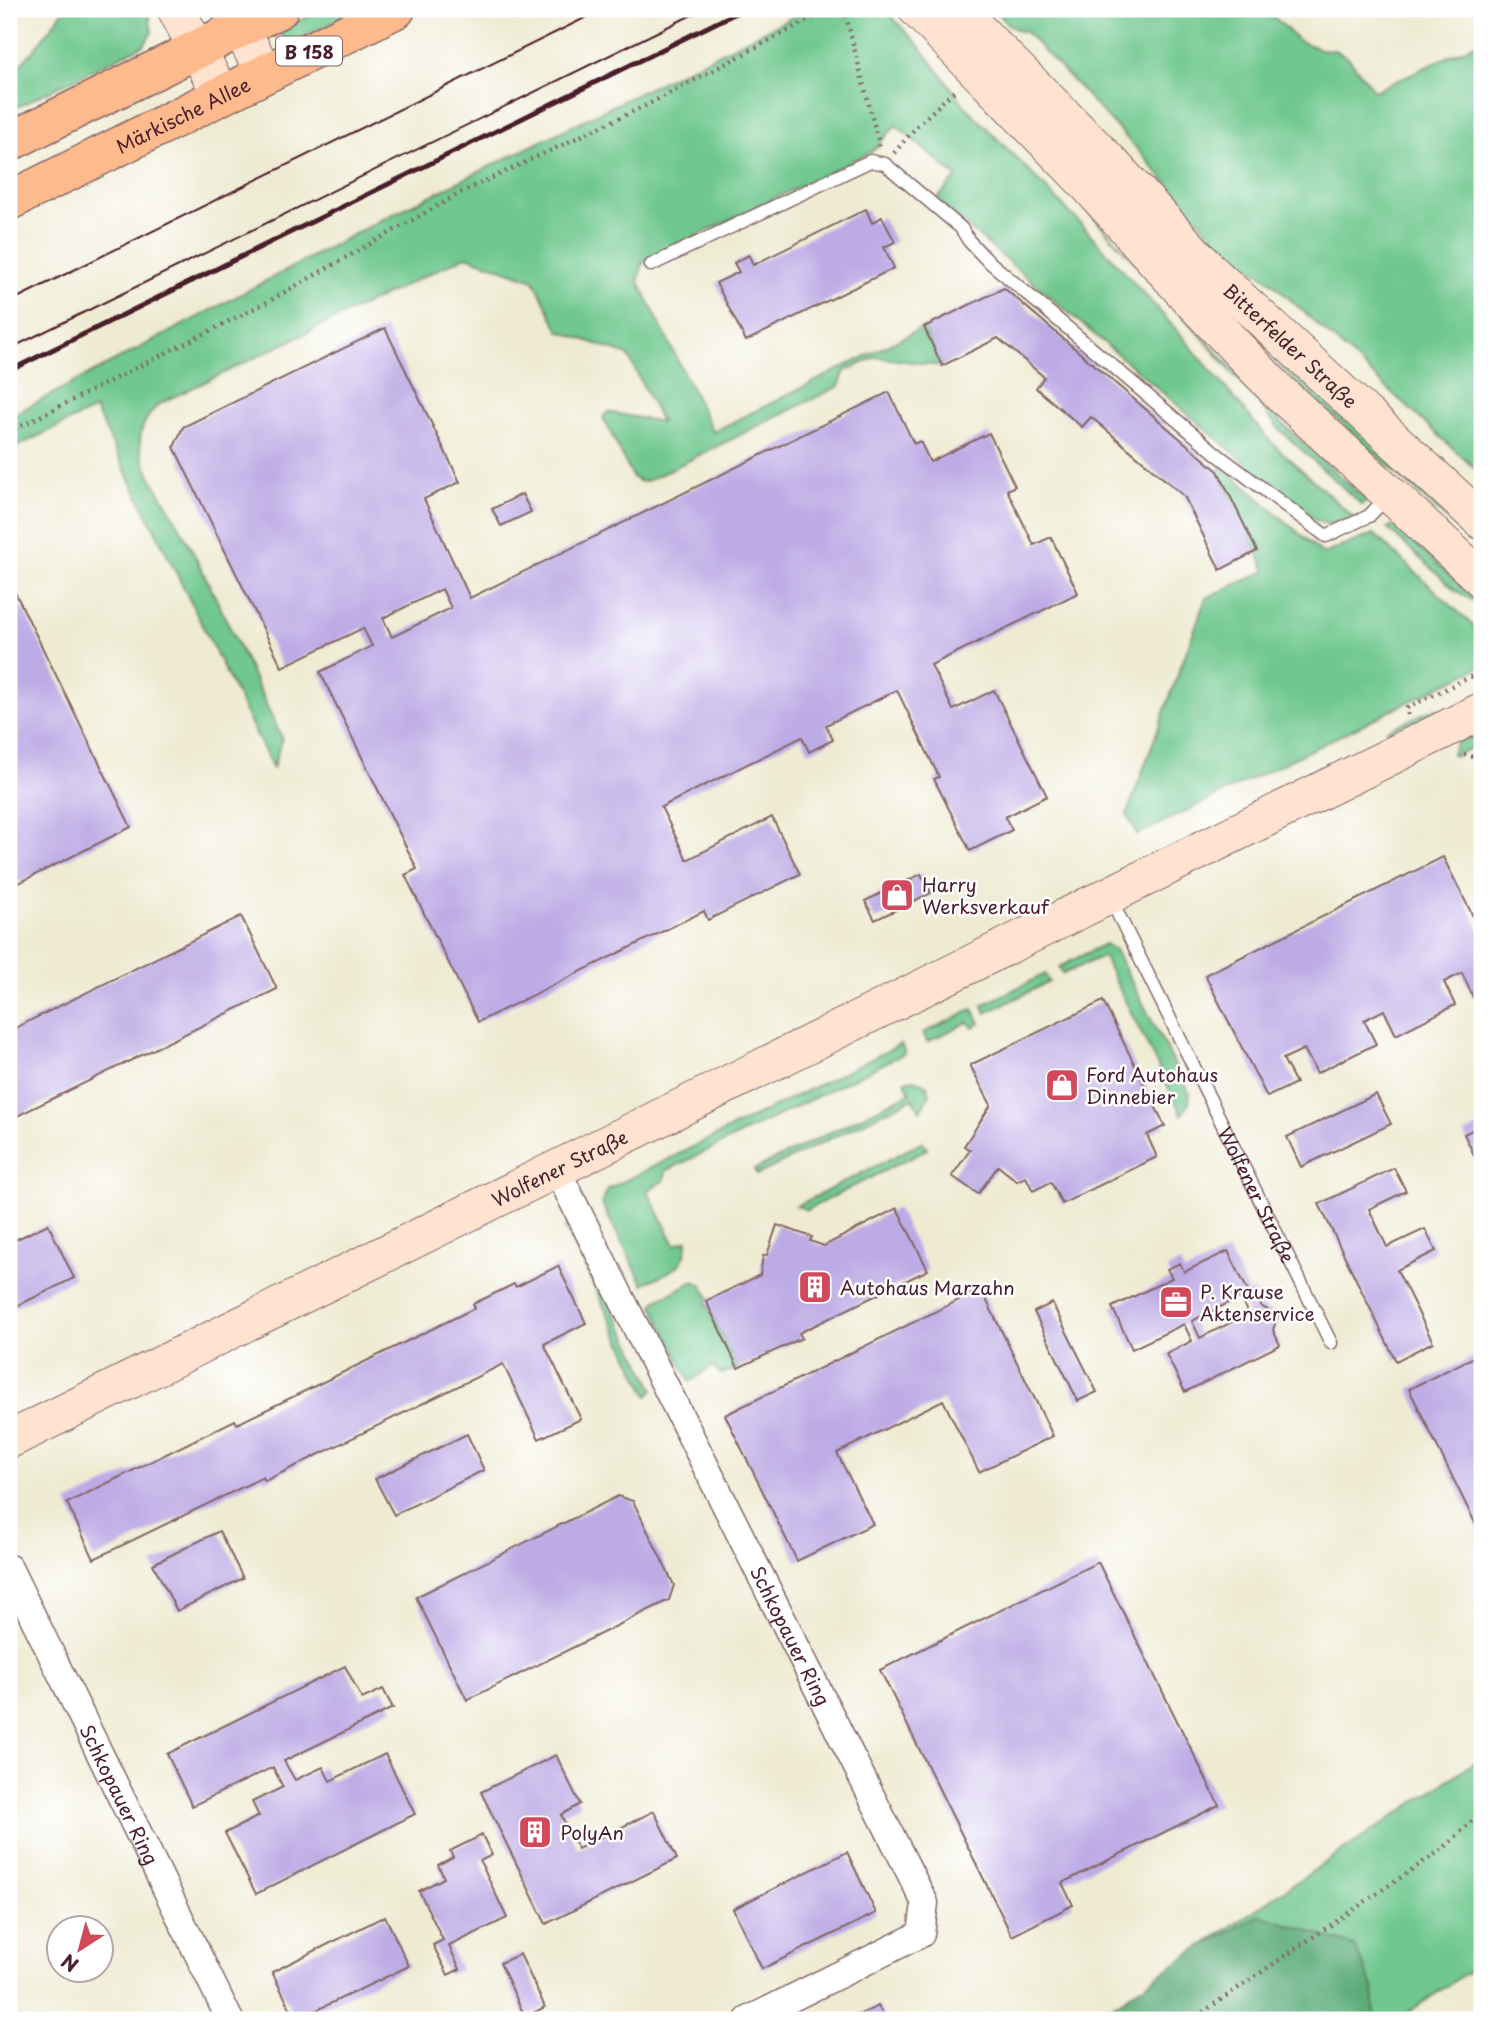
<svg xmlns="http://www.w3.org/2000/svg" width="1491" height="2029" font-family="'Playpen Sans',sans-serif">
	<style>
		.green { fill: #70c88e; stroke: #5d745c; stroke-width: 2 }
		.forest { fill: #5cac79; stroke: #536652; stroke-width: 2 }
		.building { fill: #bdabe5; fill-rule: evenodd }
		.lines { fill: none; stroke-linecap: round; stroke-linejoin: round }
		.lane-casing { stroke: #846666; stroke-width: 15 }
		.street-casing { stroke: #846666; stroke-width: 29 }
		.secondary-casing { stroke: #846666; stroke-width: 39 }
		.primary-casing { stroke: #846666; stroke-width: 41 }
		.path { stroke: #846666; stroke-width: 4.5; stroke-dasharray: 2 5; stroke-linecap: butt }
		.lane { stroke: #fff; stroke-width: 12 }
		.street { stroke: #fff; stroke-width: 26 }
		.secondary { stroke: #fee3d1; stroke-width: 37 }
		.primary { stroke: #fcba8d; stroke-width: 38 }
		.tram { stroke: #4a1f2b; stroke-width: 2 }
		.rail { stroke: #4a1f2b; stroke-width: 5 }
		.labels { text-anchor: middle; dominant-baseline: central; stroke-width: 5; stroke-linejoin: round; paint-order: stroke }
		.shield { fill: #fff; stroke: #80626b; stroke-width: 2 }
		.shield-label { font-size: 18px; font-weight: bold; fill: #4a1f2b }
		.street-label { font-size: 19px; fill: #4a1f2b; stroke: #fff }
		.poi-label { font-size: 19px; fill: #4a1f2b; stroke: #fff; text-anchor: start }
	</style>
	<rect width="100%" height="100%" fill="#fff"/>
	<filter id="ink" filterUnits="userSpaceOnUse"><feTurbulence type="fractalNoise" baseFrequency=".0143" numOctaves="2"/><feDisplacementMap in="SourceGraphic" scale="14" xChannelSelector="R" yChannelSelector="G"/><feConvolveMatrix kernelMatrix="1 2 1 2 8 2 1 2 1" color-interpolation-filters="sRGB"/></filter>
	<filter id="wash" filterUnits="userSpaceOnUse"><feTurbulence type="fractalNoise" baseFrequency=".00686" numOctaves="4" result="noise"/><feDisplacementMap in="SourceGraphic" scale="28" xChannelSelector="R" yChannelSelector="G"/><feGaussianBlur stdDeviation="1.57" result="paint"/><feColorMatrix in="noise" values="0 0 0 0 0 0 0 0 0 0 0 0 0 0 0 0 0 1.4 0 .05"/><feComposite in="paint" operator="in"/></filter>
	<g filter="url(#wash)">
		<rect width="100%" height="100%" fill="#efebd3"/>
		<g class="green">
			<polygon points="65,9 148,9 152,32 144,45 9,111 9,77 33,51"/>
			<polygon points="324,9 360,9 287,45 279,30"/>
			<path d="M809 9H884L917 43 966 107 1081 224 1181 335 1271 442 1353 517C1326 527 1324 527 1301 510L936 200 957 177 896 125 873 151 643 262 638 280 713 432 924 327 942 366 876 357 845 371 839 386 649 480 641 482 633 478 603 417 608 412 661 422 628 355 559 331 534 280 466 256 159 404C145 417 137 432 141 451 146 476 170 507 182 531 218 599 249 669 282 738L273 768 95 409 9 450V417L379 221Z"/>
			<polygon points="994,9 1266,9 1299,41 1320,49 1334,50 1348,57 1374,91 1482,41 1482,475 1270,281 1221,246 1139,151 1051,58 1026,32 1017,30 1008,24"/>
			<polygon points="969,32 1482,536 1482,551 1252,342"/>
			<polygon points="1089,212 1285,426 1367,501 1362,505 1280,430 1202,337"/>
			<polygon points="1223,467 1323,554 1374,534 1482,634 1482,666 1137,835 1127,814 1206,598 1266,571 1218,471"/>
			<polygon points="1394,525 1477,600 1475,602 1455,590 1387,528"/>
			<polygon points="1436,708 1439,714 1400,735 1387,730"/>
			<polygon points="1482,729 1482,743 1454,756 1452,754 1457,742"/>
			<polygon points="1105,944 1115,950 1190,1094 1189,1103 1182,1115 1103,956 1063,974 1059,967"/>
			<polygon points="1045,974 1049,982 986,1013 983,1005"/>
			<polygon points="973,1009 980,1023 973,1027 968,1022 927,1042 923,1033"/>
			<path d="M901 1044 905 1053 666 1171 664 1181 647 1190 675 1245 687 1240C688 1270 665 1273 643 1284L602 1204 608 1189Z"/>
			<polygon points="915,1079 927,1086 930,1094 920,1111 913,1098 757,1175 754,1170 910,1093 905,1081"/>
			<polygon points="923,1142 927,1149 807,1210 797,1206"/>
			<polygon points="571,1224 654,1390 648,1396 565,1227"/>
			<polygon points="694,1281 702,1285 710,1300 706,1302 738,1368 721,1374 712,1366 690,1382 653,1306 657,1300"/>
			<polygon points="1482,1757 1482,1962 1397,2020 1092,2020"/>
		</g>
		<polygon class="forest" points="1260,1915 1354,1946 1373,1986 1375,2020 1092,2020 1197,1949"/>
		<g id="blocks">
			<g class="building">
				<polygon points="866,209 872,223 882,217 895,242 884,247 894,268 746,341 716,283 739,272 734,263 749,255 753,265"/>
				<polygon points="1004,288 1218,471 1257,551 1220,570 1184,496 1091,417 1082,427 1036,388 1044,377 998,338 942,366 924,327"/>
				<path d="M385 328 460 482 424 499 470 598 889 392 914 444 920 441 930 462 989 433 1015 486 1007 490 1034 545 1051 537 1078 593 931 665 953 710 994 690 1047 796 1005 817 1012 830 970 851 934 779 939 777 897 690 826 725 833 740 809 752 802 737 661 807 687 860 772 817 800 874 708 920 704 911 478 1022 405 875 417 869 320 672 372 646 363 628 282 667 174 447 183 427ZM442 589 451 608 392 637 383 618Z"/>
				<polygon points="522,494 531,512 501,526 492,509"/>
				<polygon points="9,580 131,827 9,888"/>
				<polygon points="1443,857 1482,934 1482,993 1473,997 1462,973 1444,982 1455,1005 1396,1035 1384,1010 1364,1020 1376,1044 1317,1073 1304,1049 1283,1059 1296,1083 1267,1097 1205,975"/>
				<polygon points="921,874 931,893 875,920 865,901"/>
				<polygon points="241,916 277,989 9,1120 9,1031"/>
				<polygon points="1103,1001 1165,1126 1147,1135 1157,1157 1062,1204 1051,1182 1033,1191 1026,1177 1017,1181 998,1166 978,1194 952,1176 970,1150 964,1146 991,1105 970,1065"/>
				<polygon points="1376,1094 1391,1124 1301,1167 1287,1137"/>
				<polygon points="1482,1125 1482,1172 1464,1134"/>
				<polygon points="1394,1168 1406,1191 1369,1209 1387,1247 1425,1229 1436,1251 1397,1270 1433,1342 1396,1361 1319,1204"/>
				<polygon points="897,1208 928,1270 799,1333 802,1338 738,1368 706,1301 760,1275 763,1256 767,1255 777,1225 812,1237 810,1241 824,1246"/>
				<polygon points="48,1224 74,1278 9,1310 9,1243"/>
				<path d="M1228 1251 1249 1293 1254 1291 1262 1307 1278 1315 1273 1330 1280 1345 1185 1392 1166 1354 1192 1341 1184 1324 1132 1349 1112 1307 1172 1278 1167 1269 1180 1263 1184 1272ZM1240 1297 1248 1314 1200 1338 1192 1321Z"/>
				<polygon points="558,1266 586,1323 544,1344 581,1419 539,1439 503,1364 265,1481 263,1477 94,1559 67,1503 235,1420 237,1424 475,1308 473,1304 514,1284 516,1287"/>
				<polygon points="981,1289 1053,1436 979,1472 943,1400 837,1453 873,1524 797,1561 725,1415"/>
				<polygon points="1052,1303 1097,1392 1078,1401 1034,1312"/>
				<polygon points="1482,1353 1482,1537 1409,1389"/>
				<polygon points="467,1434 484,1470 394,1515 375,1479"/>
				<polygon points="618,1496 633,1501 674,1585 669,1600 467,1700 416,1597"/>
				<polygon points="219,1531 243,1578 177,1611 153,1564"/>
				<polygon points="1098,1562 1219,1805 1062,1883 1073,1905 1012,1936 880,1670"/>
				<polygon points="345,1666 362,1699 383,1689 393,1708 284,1761 295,1780 323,1767 330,1781 385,1754 415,1814 256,1894 225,1833 259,1816 252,1802 283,1787 273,1767 192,1806 167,1754"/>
				<polygon points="556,1755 580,1804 561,1815 578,1849 654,1811 677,1859 546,1924 481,1792"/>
				<polygon points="482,1835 492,1855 480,1861 507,1918 449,1946 460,1969 448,1975 433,1945 443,1940 419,1891 444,1878 438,1865 453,1857 450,1851"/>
				<polygon points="847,1852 876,1913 762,1969 733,1909"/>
				<polygon points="385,1916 409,1966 296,2020 272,1972"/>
				<polygon points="520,1954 545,2007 525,2017 500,1963"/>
				<polygon points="878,2006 886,2020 848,2020"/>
			</g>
		</g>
	</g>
	<g filter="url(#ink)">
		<use href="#blocks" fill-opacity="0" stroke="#846666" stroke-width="2"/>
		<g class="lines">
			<g class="lane-casing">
				<g id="lane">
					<polyline points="651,265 870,161 885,164 961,228 969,241 986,259 1218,455 1326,536 1369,516 1389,495"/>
					<path id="s1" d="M1110 898 1331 1343"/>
				</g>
			</g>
			<g class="street-casing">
				<g id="street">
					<path id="s2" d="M556 1168 925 1903 921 1934 748 2020"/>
					<path id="s3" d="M9 1568 230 2020"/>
				</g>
			</g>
			<g class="secondary-casing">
				<g id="secondary">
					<polyline points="176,9 221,95"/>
					<polyline points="231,9 264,73"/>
					<polyline points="917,9 1088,185 1189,298 1279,392 1482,579"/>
					<path id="s4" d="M957 9 1109 161 1211 272 1482 521"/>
					<path id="s5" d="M9 1440 1482 711"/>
				</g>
			</g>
			<g class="primary-casing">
				<g id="primary">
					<polyline points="9,142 279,9"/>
					<path id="s6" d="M9 201 396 9"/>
				</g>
			</g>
			<g class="path">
				<polyline points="844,9 880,147"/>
				<polyline points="894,153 918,125 956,89"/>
				<polyline points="9,432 269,301 462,192 649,104 829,9"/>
				<polyline points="1408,715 1407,708 1482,671"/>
				<polyline points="1464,755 1474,757 1482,753"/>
				<polyline points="1191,2020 1444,1848 1482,1811"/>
			</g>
			<use href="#lane" class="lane"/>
			<use href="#street" class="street"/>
			<use href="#secondary" class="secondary"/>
			<use href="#primary" class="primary"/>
			<g class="tram">
				<polyline points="9,302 603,9"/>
				<polyline points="9,349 704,9"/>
			</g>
			<polyline class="rail" points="9,371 744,9"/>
		</g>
	</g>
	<defs>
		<g id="shop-square" transform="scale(1.75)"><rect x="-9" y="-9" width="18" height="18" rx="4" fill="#d1495b" stroke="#fff"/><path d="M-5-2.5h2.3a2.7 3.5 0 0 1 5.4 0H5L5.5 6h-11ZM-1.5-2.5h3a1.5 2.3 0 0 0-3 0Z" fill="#fff"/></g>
		<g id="building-square" transform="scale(1.75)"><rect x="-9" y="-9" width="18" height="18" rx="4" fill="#d1495b" stroke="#fff"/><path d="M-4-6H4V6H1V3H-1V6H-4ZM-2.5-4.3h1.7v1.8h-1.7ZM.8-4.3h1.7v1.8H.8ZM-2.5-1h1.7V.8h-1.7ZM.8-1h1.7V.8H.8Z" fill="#fff"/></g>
		<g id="office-square" transform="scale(1.75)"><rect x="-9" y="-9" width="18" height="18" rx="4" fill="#d1495b" stroke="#fff"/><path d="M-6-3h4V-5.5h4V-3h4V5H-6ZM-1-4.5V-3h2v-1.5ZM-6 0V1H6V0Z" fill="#fff"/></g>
	</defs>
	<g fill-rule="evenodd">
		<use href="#shop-square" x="897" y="895"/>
		<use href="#shop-square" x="1062" y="1085"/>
		<use href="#building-square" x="815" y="1287"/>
		<use href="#office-square" x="1176" y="1302"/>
		<use href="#building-square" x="535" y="1832"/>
	</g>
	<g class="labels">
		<rect class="shield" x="276" y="36.5" width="66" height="29" rx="5"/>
		<g class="shield-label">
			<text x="309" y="51">B 158</text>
		</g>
		<g class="street-label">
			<text stroke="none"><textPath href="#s6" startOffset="194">Märkische Allee</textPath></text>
			<text stroke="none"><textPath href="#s4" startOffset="474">Bitterfelder Straße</textPath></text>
			<text stroke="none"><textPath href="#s5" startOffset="614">Wolfener Straße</textPath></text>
			<text stroke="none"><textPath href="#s1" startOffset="331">Wolfener Straße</textPath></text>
			<text stroke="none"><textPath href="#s2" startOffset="523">Schkopauer Ring</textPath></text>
			<text stroke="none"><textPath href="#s3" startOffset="252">Schkopauer Ring</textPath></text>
		</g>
		<g class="poi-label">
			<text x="922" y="884">Harry<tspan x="922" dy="22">Werksverkauf</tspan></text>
			<text x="1086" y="1074">Ford Autohaus<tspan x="1086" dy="22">Dinnebier</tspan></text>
			<text x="840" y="1287">Autohaus Marzahn</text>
			<text x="1200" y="1291">P. Krause<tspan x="1200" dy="22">Aktenservice</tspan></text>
			<text x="560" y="1832">PolyAn</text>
		</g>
	</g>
	<rect width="1491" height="2029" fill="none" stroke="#fff" stroke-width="35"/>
	<g transform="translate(80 1949) rotate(216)"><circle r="33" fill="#ffffff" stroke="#b7a5aa" stroke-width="2"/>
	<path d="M0-5L12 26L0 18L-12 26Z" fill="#d1495b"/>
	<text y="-10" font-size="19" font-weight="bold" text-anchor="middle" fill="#4a1f2b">N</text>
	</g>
</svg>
